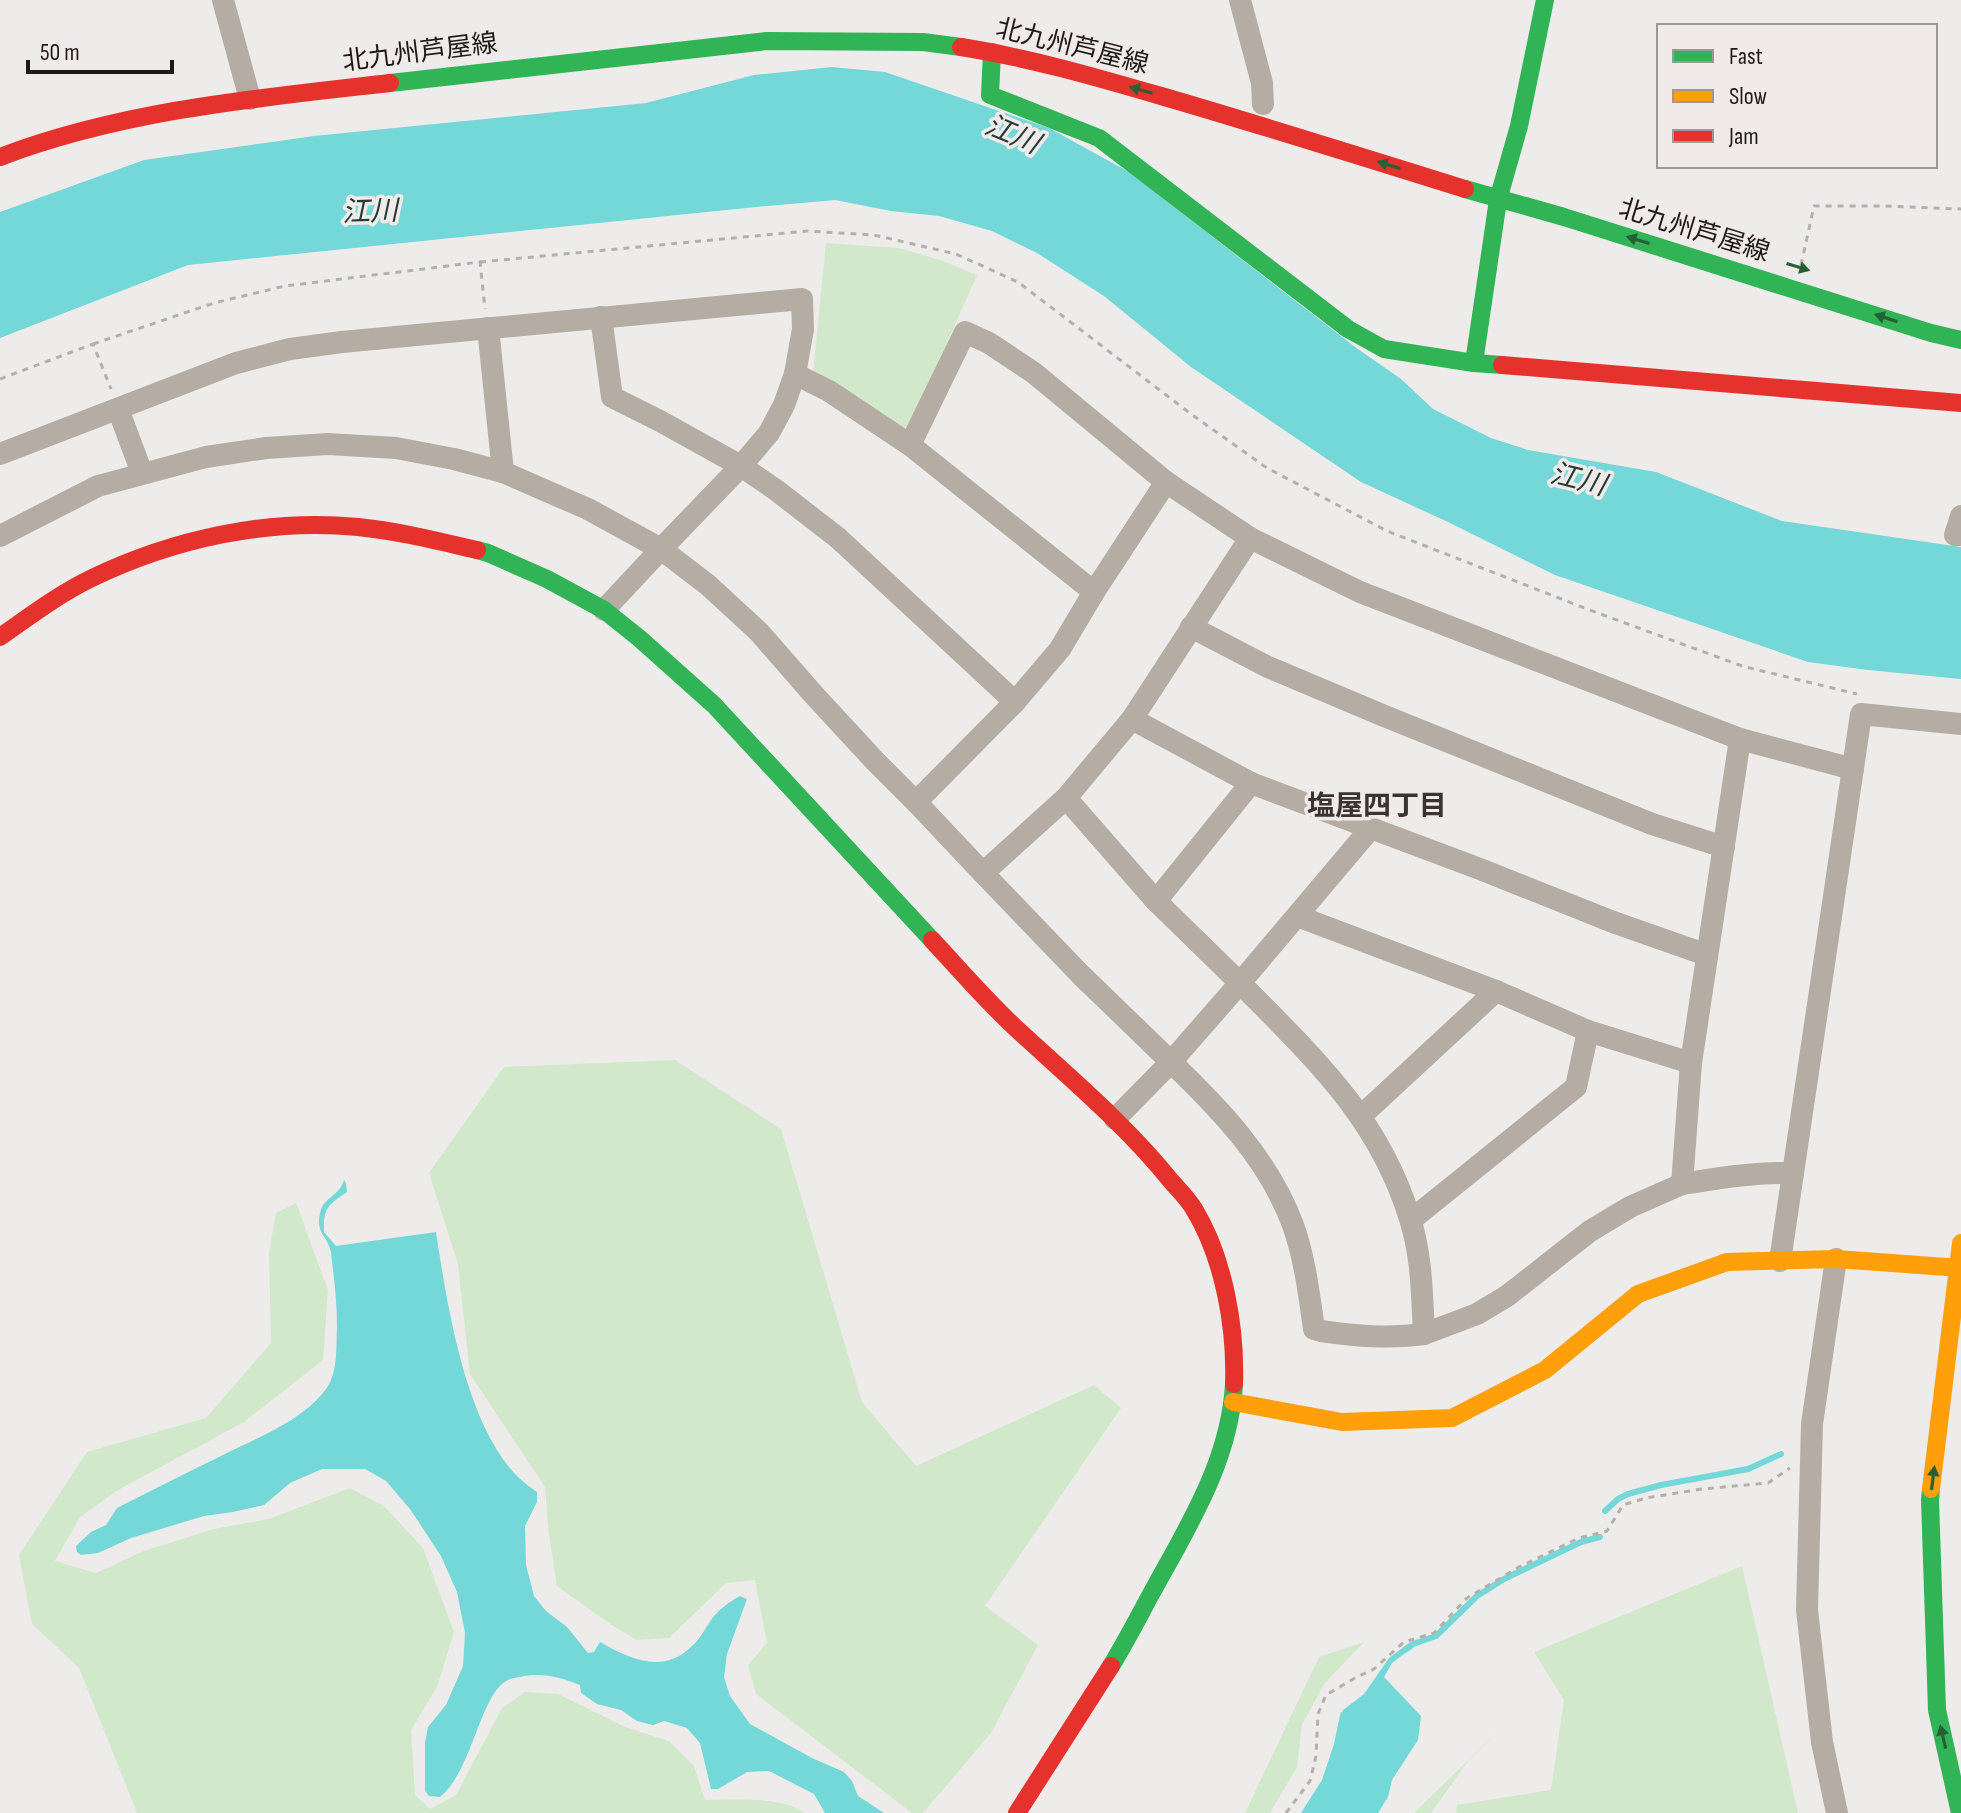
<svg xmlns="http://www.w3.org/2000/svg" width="1961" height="1813" font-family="'Sofia Sans Condensed','Noto Sans JP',sans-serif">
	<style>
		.green { fill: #d1e8cb }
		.water { fill: #74d7d8 }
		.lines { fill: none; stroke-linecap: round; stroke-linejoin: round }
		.stream { stroke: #74d7d8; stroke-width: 6 }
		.path { stroke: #b6b0ab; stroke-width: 3; stroke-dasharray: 6 6; stroke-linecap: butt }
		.street { stroke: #b5aca3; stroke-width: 22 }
		.fast { stroke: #30b455; stroke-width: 18 }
		.slow { stroke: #ff9f0a; stroke-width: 18 }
		.jam { stroke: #e5322d; stroke-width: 18 }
		.oneway { fill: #266035 }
		.labels { text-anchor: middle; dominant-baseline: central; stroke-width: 7; stroke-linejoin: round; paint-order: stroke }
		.street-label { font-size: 26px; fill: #1d1b1a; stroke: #f0ebe8 }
		.water-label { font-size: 28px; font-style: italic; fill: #243b3c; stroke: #f0ebe8 }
		.neighbourhood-label { font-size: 28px; font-weight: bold; fill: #383432; stroke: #f0ebe8 }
	</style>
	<rect width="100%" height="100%" fill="#eeecea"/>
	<g class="green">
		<polygon points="826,243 899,248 943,261 977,275 911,425 900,428 813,373"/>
		<polygon points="675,1060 781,1129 862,1402 916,1466 1094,1385 1121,1408 985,1606 1038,1645 991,1733 923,1813 912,1813 756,1694 748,1665 767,1643 755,1580 726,1583 669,1638 637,1640 610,1624 557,1586 549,1535 545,1487 470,1374 458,1264 429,1173 504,1067"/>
		<path d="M296 1203 328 1290 323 1360 244 1422 118 1490 80 1517 55 1561 96 1573 144 1551 214 1529 269 1519 350 1488 384 1506 423 1548 454 1632 437 1687 411 1730 415 1795 430 1809 456 1795 502 1708 525 1692 558 1694 625 1727 669 1741 694 1766 705 1800C730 1800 786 1796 804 1813H137L79 1668 32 1624 19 1555 87 1452 206 1418 271 1343 269 1252 276 1213Z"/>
		<polygon points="1742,1566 1798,1813 1456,1813 1457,1805 1551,1790 1564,1700 1534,1652"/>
		<polygon points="1364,1642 1324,1684 1302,1725 1297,1767 1270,1813 1245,1813 1319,1657"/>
		<polygon points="1528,1702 1468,1761 1431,1813 1414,1813"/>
	</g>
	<g class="water">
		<polygon points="832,67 885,72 1049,128 1129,172 1355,347 1401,379 1433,409 1491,438 1528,450 1656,472 1782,521 1961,547 1961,679 1868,670 1808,662 1555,575 1448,522 1361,482 1191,367 1104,296 1037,253 992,231 939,216 891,211 835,200 756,207 188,265 0,338 0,212 144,160 314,136 646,103 754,75"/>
		<path d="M344 1180 346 1183 347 1192C328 1205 323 1208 324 1232L336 1246 436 1232C447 1304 465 1423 517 1476 523 1482 530 1487 537 1492V1502L525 1526 526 1565 534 1596 546 1611 567 1627 588 1653 594 1652 600 1642C630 1659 663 1675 692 1646 700 1639 705 1629 711 1620 718 1610 729 1602 740 1596L747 1599 727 1654 724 1677 730 1696 750 1724 812 1758 844 1772 852 1781 858 1796 884 1813H825L814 1794 769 1771 747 1772 718 1789H711L700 1743 687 1728 664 1721 653 1725 637 1721 621 1710 597 1704 581 1693 580 1685C560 1677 541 1672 520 1677 516 1678 511 1678 508 1680 480 1693 473 1770 440 1797L429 1796 425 1791V1743L428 1727 446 1705 463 1666 465 1633 457 1592 441 1556 410 1509 386 1481 365 1469H322L290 1483 264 1505 233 1512 204 1516 131 1538 98 1553 81 1555 77 1552 76 1546 91 1532 106 1525 117 1508C152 1490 186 1473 221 1456 256 1438 306 1420 328 1386 338 1370 336 1345 337 1326 337 1303 334 1277 331 1253 329 1237 315 1234 320 1213 324 1196 339 1197 344 1180Z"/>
		<polygon points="1409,1643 1413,1647 1392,1663 1384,1677 1421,1716 1418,1740 1392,1780 1388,1797 1378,1813 1301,1813 1322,1780 1334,1744 1340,1715 1343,1710 1364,1694 1389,1658"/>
	</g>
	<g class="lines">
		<g class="stream">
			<polyline points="1605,1511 1618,1499 1628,1494 1661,1485 1748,1469 1781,1454"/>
			<polyline points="1405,1650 1413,1644 1436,1636 1477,1596 1504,1579 1581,1542 1600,1537"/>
		</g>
		<g class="path">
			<polyline points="480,262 807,231 874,235 956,254 1018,282 1191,414 1267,468 1387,531 1587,609 1742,666 1857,694"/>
			<polyline points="1801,265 1814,206 1883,206 1961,209"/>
			<polyline points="93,344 214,303 285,286 480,262 485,309"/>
			<polyline points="0,379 93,344 111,389"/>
			<polyline points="1286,1813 1310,1781 1316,1756 1318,1714 1326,1695 1355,1678 1374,1669 1404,1642 1434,1633 1467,1598 1519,1567 1579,1538 1607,1531 1623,1505 1646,1498 1702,1489 1768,1483 1790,1468"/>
		</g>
		<g class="street">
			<polyline points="223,0 250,99"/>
			<polyline points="1240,0 1262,83 1263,104"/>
			<polyline points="601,317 612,397 660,421 741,466 769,433 784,405 795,374"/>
			<polyline points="118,409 142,473"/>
			<polyline points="0,454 236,363 290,349 342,342 802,299 803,329 795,374 829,391 910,445 965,332 989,343 1034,373 1166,482 1250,538 1360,592 1740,739"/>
			<polyline points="503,472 588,509 661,549 741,466 776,490 838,538 1015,702 1060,649 1094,592 910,445"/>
			<polyline points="1961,516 1955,535 1961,535"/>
			<polyline points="0,536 98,486 206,457 266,448 328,444 396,448 454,459 503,472 488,328"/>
			<polyline points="1094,592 1166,482"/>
			<polyline points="604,610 661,549 708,585 759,632 814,695 875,761 916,802 1015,702"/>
			<polyline points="1191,627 1268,667 1382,715 1652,824 1724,847"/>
			<polyline points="1132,719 1251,783 1480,869 1613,922 1707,955"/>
			<polyline points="1066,798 1156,901 1251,783"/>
			<polyline points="916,802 983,873 1066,798 1132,719 1250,538"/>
			<path d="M983 873 1081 975 1171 1062 1240 983C1313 1057 1379 1117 1410 1219 1422 1256 1422 1296 1424 1334 1389 1339 1356 1336 1321 1331L1314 1329C1309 1294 1305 1259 1293 1225 1269 1160 1220 1109 1171 1062L1115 1119"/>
			<polyline points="1156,901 1240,983 1371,828"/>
			<polyline points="1297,916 1496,991 1588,1031 1691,1063"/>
			<polyline points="1361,1116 1496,991"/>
			<path d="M1793 1173C1755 1172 1719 1178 1682 1184L1691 1063 1740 739 1853 769"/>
			<polyline points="1411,1220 1576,1087 1588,1031"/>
			<polyline points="1836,1259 1812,1424 1807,1610 1822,1742 1837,1813"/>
			<polyline points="1780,1261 1861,714 1961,724"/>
			<polyline points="1424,1334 1477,1314 1507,1296 1590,1231 1630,1207 1682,1184"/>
		</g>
		<g class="fast">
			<polyline points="992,52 990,95 1099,138 1348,329 1384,349 1474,363 1502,365"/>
			<polyline points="390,83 767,41 923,42 961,47"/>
			<polyline points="1465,189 1564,217 1931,333 1961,340"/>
			<polyline points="1474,363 1498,200 1519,126 1545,0"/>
			<polyline points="477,550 488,553 547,579 604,610 639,638 714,705 932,940"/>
			<polyline points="1931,1489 1930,1500 1937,1710 1960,1813"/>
			<path d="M1111 1666C1127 1640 1141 1612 1156 1585 1191 1522 1230 1458 1234 1384"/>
		</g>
		<g class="slow">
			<polyline points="1233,1402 1342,1422 1452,1418 1545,1370 1638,1294 1727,1262 1836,1259 1961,1268"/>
			<polyline points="1931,1489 1961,1243"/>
		</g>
		<g class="jam">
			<path d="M961 47C1031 58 1099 78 1168 98 1267 127 1366 158 1465 189"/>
			<path d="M0 157C124 110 258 98 390 83"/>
			<polyline points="1502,365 1961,403"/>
			<path d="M0 637C30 616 59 594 92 578 173 539 268 518 358 527 398 531 438 541 477 550"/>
			<path d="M932 940C961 971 989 1004 1020 1032 1072 1080 1127 1126 1171 1181 1179 1190 1188 1199 1194 1209 1224 1258 1236 1328 1234 1384"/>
			<polyline points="1017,1813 1111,1666"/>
		</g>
	</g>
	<defs><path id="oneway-solid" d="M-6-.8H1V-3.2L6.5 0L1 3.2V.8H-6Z" transform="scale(2)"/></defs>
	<g class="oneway">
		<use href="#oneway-solid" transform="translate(1141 90) rotate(-164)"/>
		<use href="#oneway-solid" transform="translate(1389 165) rotate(-162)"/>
		<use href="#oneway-solid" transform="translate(1638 240) rotate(-163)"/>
		<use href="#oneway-solid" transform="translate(1798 267) rotate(17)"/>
		<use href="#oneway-solid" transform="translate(1886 318) rotate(-162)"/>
		<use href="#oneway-solid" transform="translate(1933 1478) rotate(-83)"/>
		<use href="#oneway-solid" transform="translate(1943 1737) rotate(-103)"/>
	</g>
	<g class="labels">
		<g class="street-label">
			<text transform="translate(1072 47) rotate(14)">北九州芦屋線</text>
			<text transform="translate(420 53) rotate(-7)">北九州芦屋線</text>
			<text transform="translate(1694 231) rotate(17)">北九州芦屋線</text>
		</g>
		<g class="water-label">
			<text transform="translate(1012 135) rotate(23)">江川</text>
			<text transform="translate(370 212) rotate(-2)">江川</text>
			<text transform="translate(1578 480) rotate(14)">江川</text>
		</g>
		<g class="neighbourhood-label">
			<text x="1377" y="806">塩屋四丁目</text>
		</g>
	</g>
	<rect x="1657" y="24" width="280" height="144" fill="#f0ebe8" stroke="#9c9896" stroke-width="2"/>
	<rect x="1673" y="50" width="40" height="12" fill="#30b455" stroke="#9c9896" stroke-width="2"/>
	<text x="1729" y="64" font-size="24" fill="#1d1b1a">Fast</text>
	<rect x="1673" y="90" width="40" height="12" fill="#ff9f0a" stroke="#9c9896" stroke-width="2"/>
	<text x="1729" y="104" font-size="24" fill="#1d1b1a">Slow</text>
	<rect x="1673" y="130" width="40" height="12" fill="#e5322d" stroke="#9c9896" stroke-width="2"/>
	<text x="1729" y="144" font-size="24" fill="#1d1b1a">Jam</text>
	<path d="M28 60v12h144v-12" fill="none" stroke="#1d1b1a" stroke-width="4"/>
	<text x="40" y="60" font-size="24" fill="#1d1b1a" stroke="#f0ebe8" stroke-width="6" paint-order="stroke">50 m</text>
</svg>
